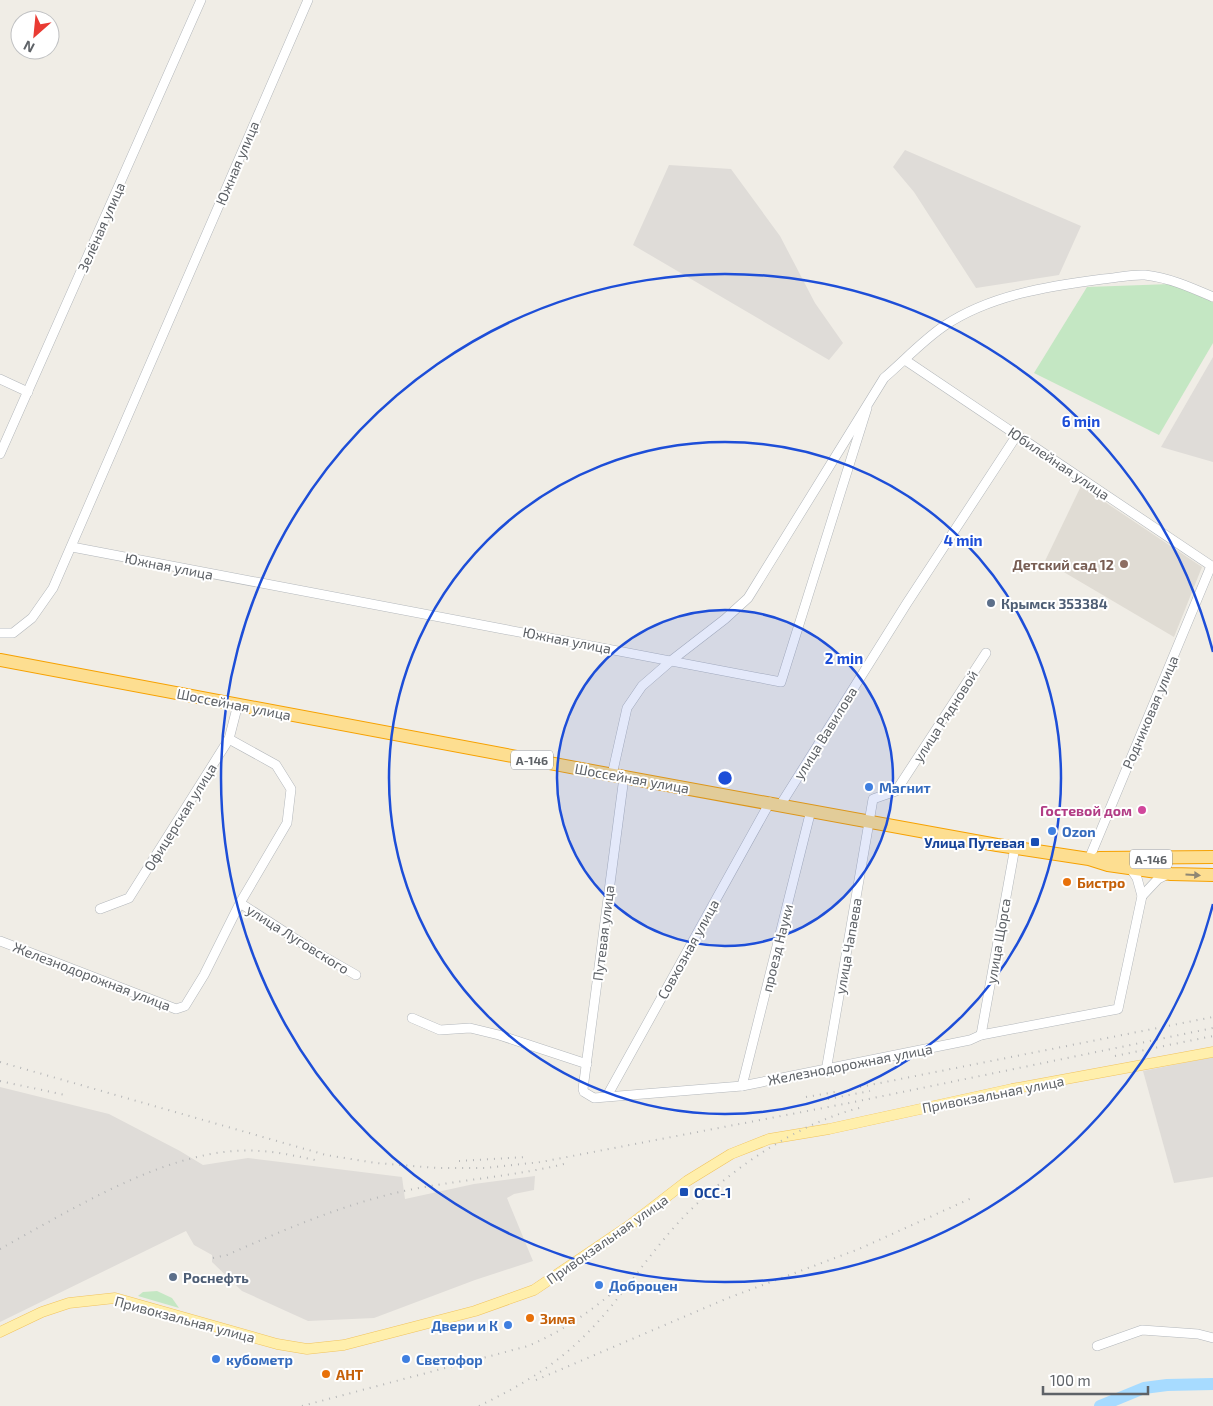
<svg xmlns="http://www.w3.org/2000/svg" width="1213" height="1406" font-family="'Exo 2',sans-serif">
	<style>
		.industrial { fill: #dfdcd8 }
		.education { fill: #e0dcd4 }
		.green { fill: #c4e7c3 }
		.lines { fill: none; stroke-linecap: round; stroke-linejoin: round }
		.river { stroke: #a7dbff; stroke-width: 12 }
		.minor-casing { stroke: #b3b7bb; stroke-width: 10 }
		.major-casing { stroke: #f1c35e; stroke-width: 11 }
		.highway-casing { stroke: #f6a101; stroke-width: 14 }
		.minor { stroke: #fff; stroke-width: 9 }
		.major { stroke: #ffefac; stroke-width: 10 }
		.highway { stroke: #fdde91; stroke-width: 12 }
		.rail { stroke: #b5b6b7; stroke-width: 2; stroke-dasharray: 1 6; stroke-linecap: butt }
		.oneway { fill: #8e8774 }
		.ring { fill: none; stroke: #1d4ed8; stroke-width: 2.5 }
		.education-dot { fill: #8d6e63; stroke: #fff; stroke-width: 2 }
		.service-dot { fill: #5c6f8a; stroke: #fff; stroke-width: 2 }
		.shop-dot { fill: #3f7fe0; stroke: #fff; stroke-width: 2 }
		.hotel-dot { fill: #d1479c; stroke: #fff; stroke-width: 2 }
		.transit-dot { fill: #1a4fb4; stroke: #fff; stroke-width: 2 }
		.food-dot { fill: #e8710a; stroke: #fff; stroke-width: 2 }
		.labels { text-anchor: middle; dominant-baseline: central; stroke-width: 4; stroke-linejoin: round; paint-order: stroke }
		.shield { fill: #fff; stroke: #8e9195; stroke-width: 1 }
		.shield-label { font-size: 12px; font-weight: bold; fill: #5e6267 }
		.street-label { font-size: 14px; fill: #5e6267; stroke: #fff }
		.education-label { font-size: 14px; font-weight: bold; fill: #785e54; stroke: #fff; text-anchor: end }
		.service-label { font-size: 14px; font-weight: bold; fill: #4e5e75; stroke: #fff; text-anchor: start }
		.shop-label { font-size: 14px; font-weight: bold; fill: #366cbe; stroke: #fff; text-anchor: start }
		.hotel-label { font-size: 14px; font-weight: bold; fill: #b23c85; stroke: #fff; text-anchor: end }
		.transit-label { font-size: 14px; font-weight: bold; fill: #164399; stroke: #fff; text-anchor: end }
		.food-label { font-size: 14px; font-weight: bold; fill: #c56008; stroke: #fff; text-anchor: start }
		.centre { fill: #1d4ed8; stroke: #fff; stroke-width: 2.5 }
		.ring-label { font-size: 15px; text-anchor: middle; font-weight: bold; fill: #1d4ed8; stroke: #fff; stroke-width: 4; stroke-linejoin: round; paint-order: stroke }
	</style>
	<rect width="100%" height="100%" fill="#f0ede6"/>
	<g class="industrial">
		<polygon points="905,150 1081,226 1059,275 976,288 914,192 893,167"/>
		<polygon points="669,165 731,169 780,236 815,303 843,343 829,360 633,245"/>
		<polygon points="1213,357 1213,462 1161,447"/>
		<polygon points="1213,1057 1213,1177 1174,1183 1143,1071"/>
		<polygon points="0,1087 109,1114 180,1151 203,1165 248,1158 402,1177 405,1199 474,1184 535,1176 534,1190 514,1194 507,1198 533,1261 475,1280 374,1318 308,1321 242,1291 212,1262 212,1255 194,1245 186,1231 0,1322"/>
	</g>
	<polygon class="education" points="1081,486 1202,567 1174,637 1045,561"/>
	<g class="green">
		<polygon points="1171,284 1213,302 1213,343 1159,435 1034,373 1087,287"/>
		<polygon points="157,1291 172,1298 179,1308 138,1296 143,1292"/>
	</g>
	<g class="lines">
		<polyline class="river" points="1100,1406 1144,1388 1167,1385 1213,1384"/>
		<g class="minor-casing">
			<g id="minor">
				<polyline points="905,360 1213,567"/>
				<polyline points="0,379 28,392"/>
				<polyline points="0,454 201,0"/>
				<polyline points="72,547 781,682 867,408"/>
				<polyline points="0,633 13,633 32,618 53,588 308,0"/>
				<polyline points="229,739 276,765 291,789 287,823 240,903 314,951 356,975"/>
				<path d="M612 775 627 708 642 686 672 660 725 619 748 598 884 378C904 361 922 341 944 326 990 295 1049 286 1103 279 1116 278 1132 274 1145 275 1170 278 1190 287 1213 297"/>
				<polyline points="624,777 583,1089 584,1092 594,1098 742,1086 970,1040 981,1035 1118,1009 1142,896 1137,878 1131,869"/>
				<polyline points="781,804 907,603 1017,435"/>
				<polyline points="1089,859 1211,566"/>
				<polyline points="1142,896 1158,879 1168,874"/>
				<polyline points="100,909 129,898 229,739 238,704"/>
				<polyline points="0,941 176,1009 185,1006 204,975 240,903"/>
				<polyline points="412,1018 440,1030 470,1028 499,1035 587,1064"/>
				<polyline points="981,1035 1015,847"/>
				<polyline points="826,1071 873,799 896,791 986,653"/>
				<polyline points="742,1086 811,810"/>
				<polyline points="607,1096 770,802"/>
				<polyline points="1097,1346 1142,1330 1198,1334 1213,1338"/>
			</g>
		</g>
		<g class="major-casing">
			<polyline id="major" points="0,1332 42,1312 69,1303 115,1298 277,1344 307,1349 344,1345 475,1311 534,1290 630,1225 687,1181 731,1154 769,1139 829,1129 1012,1089 1213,1052"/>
		</g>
		<g class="highway-casing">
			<g id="highway">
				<polyline points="0,660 624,777 997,845 1089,859 1108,865 1171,874 1213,875"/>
				<polyline points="1099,858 1213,857"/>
			</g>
		</g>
		<use href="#minor" class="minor"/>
		<use href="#major" class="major"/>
		<use href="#highway" class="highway"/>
		<g class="rail">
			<polyline points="1115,1056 1213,1036"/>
			<polyline points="0,1062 326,1155 376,1163 437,1168 485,1168 541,1162 849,1103 1213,1028"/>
			<polyline points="0,1081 65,1095"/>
			<polyline points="860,1087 1213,1017"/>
			<polyline points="806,1097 835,1092"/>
			<polyline points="828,1099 870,1091"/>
			<polyline points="459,1161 526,1157"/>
			<path d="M0 1249C73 1209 175 1144 260 1151 280 1152 300 1157 320 1161"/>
			<path d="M213 1258 227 1255C281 1231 335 1208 391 1194 448 1180 507 1178 564 1164"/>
			<polyline points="536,1380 728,1298 859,1249 974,1197"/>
			<path d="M302 1406 528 1346C561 1332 590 1312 618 1288"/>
			<path d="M479 1406C514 1389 550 1369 578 1342 616 1307 643 1261 678 1223 724 1173 796 1123 863 1107"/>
		</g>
	</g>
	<defs><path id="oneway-solid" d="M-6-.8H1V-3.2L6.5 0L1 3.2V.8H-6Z" transform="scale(1.25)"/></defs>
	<use class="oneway" href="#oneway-solid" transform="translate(1193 875) rotate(3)"/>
	<circle cx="725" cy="778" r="168" fill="#1d4ed8" fill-opacity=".12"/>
	<g class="ring">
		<circle cx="725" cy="778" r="168"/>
		<circle cx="725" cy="778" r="336"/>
		<path d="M1213 904A504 504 0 1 1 1213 652"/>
	</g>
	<circle class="education-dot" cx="1124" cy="564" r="5"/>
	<g class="service-dot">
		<circle cx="991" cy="603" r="5"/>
		<circle cx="173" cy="1277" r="5"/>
	</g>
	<g class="shop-dot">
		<circle cx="869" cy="787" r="5"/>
		<circle cx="1052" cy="831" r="5"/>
		<circle cx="599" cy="1285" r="5"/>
		<circle cx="508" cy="1325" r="5"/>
		<circle cx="216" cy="1359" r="5"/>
		<circle cx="406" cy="1359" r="5"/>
	</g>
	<circle class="hotel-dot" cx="1142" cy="810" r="5"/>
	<g class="transit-dot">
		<rect x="1030" y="837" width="10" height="10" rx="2.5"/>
		<rect x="679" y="1187" width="10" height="10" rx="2.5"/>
	</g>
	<g class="food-dot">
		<circle cx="1067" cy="882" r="5"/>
		<circle cx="530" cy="1318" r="5"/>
		<circle cx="326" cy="1374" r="5"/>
	</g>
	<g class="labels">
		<g class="shield">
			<rect x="511" y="750.5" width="42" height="19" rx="4"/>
			<rect x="1130" y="849.5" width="42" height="19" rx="4"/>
		</g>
		<g class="shield-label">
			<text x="532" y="760">А-146</text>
			<text x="1151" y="859">А-146</text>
		</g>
		<g class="street-label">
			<text transform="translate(237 163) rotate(-67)">Южная улица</text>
			<text transform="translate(101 227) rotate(-66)">Зелёная улица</text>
			<text transform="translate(1059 463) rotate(34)">Юбилейная улица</text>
			<text transform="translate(169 566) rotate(11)">Южная улица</text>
			<text transform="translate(567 640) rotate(11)">Южная улица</text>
			<text transform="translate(234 704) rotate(11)">Шоссейная улица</text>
			<text transform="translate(1150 712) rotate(-67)">Родниковая улица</text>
			<text transform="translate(945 716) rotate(-57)">улица Рядновой</text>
			<text transform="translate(825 733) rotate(-58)">улица Вавилова</text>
			<text transform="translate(632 778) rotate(10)">Шоссейная улица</text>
			<text transform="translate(180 817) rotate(-58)">Офицерская улица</text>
			<text transform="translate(603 933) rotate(-83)">Путевая улица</text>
			<text transform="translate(298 939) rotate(32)">улица Луговского</text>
			<text transform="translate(998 941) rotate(-80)">улица Щорса</text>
			<text transform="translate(848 946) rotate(-80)">улица Чапаева</text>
			<text transform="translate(777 948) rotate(-76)">проезд Науки</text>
			<text transform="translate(688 949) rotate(-61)">Совхозная улица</text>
			<text transform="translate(92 976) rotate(21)">Железнодорожная улица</text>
			<text transform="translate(850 1064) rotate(-11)">Железнодорожная улица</text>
			<text transform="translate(993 1094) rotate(-11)">Привокзальная улица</text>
			<text transform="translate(607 1239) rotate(-35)">Привокзальная улица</text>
			<text transform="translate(185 1319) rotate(15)">Привокзальная улица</text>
		</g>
		<g class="education-label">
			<text x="1114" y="564">Детский сад 12</text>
		</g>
		<g class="service-label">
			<text x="1001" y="603">Крымск 353384</text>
			<text x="183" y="1277">Роснефть</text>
		</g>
		<g class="shop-label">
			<text x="879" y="787">Магнит</text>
			<text x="1062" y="831">Ozon</text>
			<text x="609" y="1285">Доброцен</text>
			<text x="498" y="1325" text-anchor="end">Двери и К</text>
			<text x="226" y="1359">кубометр</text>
			<text x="416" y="1359">Светофор</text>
		</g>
		<g class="hotel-label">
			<text x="1132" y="810">Гостевой дом</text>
		</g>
		<g class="transit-label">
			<text x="1025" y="842">Улица Путевая</text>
			<text x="694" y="1192" text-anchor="start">ОСС-1</text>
		</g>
		<g class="food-label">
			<text x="1077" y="882">Бистро</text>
			<text x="540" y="1318">Зима</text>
			<text x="336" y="1374">АНТ</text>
		</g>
	</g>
	<circle cx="725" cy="778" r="8" class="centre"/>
	<g class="ring-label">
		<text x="1081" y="427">6 min</text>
		<text x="963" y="546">4 min</text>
		<text x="844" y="664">2 min</text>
	</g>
	<g transform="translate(35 35) rotate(207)"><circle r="24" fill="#ffffff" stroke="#bfc0c2"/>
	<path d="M0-4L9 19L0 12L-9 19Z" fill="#e93b33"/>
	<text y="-8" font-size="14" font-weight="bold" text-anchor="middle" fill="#5e6267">N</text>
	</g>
	<path d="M1043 1386v8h105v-8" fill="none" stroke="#5e6267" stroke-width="2.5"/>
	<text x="1050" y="1386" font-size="15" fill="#5e6267" stroke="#ffffff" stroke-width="4" paint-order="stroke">100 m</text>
</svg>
